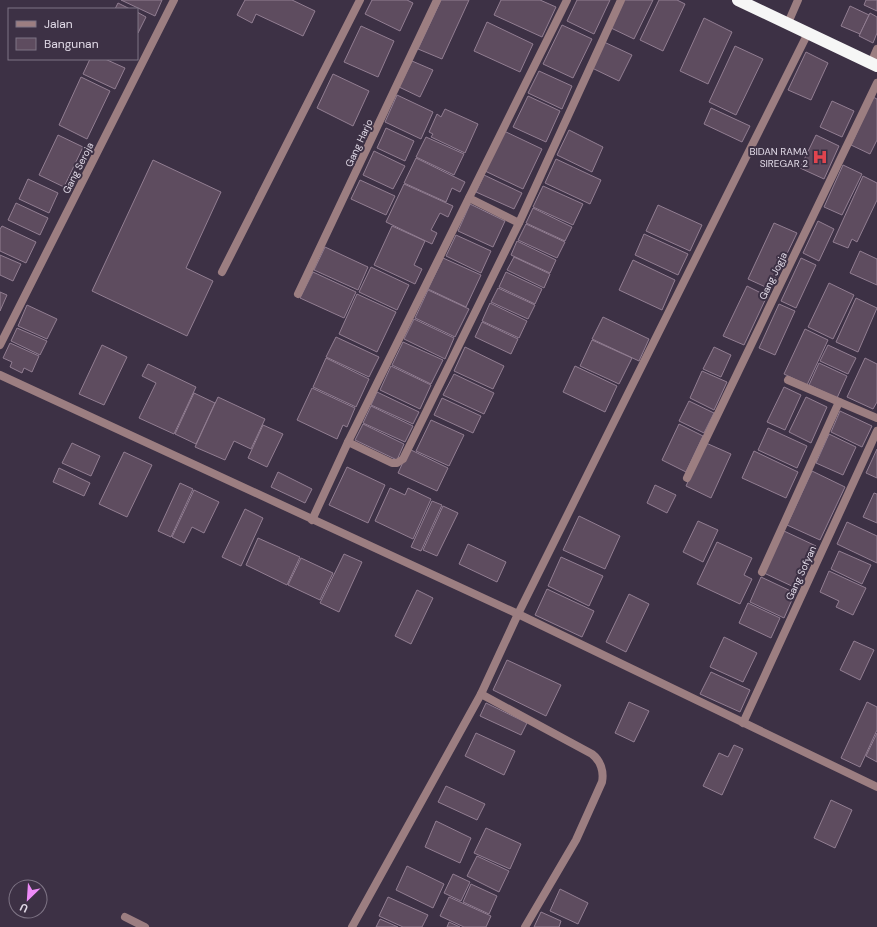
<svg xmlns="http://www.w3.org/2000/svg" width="877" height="927" font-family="'DM Sans',sans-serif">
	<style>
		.building { fill: #5e4c5f; stroke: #927e92 }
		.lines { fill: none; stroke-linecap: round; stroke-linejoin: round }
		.lane { stroke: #9c7e81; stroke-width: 8 }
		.street { stroke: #9c7e81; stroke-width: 8 }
		.highway { stroke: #f6f6f6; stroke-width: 12 }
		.labels { text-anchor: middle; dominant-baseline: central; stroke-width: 4; stroke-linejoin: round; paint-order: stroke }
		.street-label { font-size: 10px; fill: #e0d9e6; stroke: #3d3145 }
		.poi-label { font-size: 10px; fill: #e0d9e6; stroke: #3d3145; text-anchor: end }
	</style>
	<rect width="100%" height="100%" fill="#3d3145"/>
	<g class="building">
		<polygon points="121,0 162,0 155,16"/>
		<polygon points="245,0 292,0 315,11 303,36 256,14 252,23 237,15"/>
		<polygon points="372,0 407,0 413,3 400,31 365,14"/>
		<polygon points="441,0 469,0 442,59 418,49"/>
		<polygon points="501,0 540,0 556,7 542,37 494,15"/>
		<polygon points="577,0 610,0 594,34 567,21"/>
		<polygon points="624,0 653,0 634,39 611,28"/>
		<polygon points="659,0 677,0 685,4 663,51 640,40"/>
		<polygon points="866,0 877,0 877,11 864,5"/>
		<polygon points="118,3 130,9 115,9"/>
		<polygon points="850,6 869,15 860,34 841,26"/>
		<polygon points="137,12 146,17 138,33 137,32"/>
		<polygon points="870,13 877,17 877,33 873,43 859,36"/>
		<polygon points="704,18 732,32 708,84 680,71"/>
		<polygon points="487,22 533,44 520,72 474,51"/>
		<polygon points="562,25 592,39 573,78 543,64"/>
		<polygon points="361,26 394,41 378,77 344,62"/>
		<polygon points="604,42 632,55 619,81 592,68"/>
		<polygon points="735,46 763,59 736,115 709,102"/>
		<polygon points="806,52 828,63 811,100 788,90"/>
		<polygon points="90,59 105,59 125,68 115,89 83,74"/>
		<polygon points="412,61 433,70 420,97 399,87"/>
		<polygon points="539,71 572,86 562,109 528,93"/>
		<polygon points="333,74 369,91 353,126 317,108"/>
		<polygon points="81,77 110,91 87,139 59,125"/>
		<polygon points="397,95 433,112 421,139 385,122"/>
		<polygon points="528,96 560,111 546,142 513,127"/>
		<polygon points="873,97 877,99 877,140 870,154 851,145"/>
		<polygon points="832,101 854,111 842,137 820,127"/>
		<polygon points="711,108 750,126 742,142 704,124"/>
		<polygon points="445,109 478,124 465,153 431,137 433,134 429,132 437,114 441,117"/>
		<polygon points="386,128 414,141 405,161 377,148"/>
		<polygon points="569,130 603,147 592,172 557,155"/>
		<polygon points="504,131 542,149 523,189 485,171"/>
		<polygon points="58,135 83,147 64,187 39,175"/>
		<polygon points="816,135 839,146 824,179 800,168"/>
		<polygon points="426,137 464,154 454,175 416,157"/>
		<polygon points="374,151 405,166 393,189 363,175"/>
		<polygon points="416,158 465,182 460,192 452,188 446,202 404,183"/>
		<polygon points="556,159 601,180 590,204 545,183"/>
		<polygon points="153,160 221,192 186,268 213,281 187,336 92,291"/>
		<polygon points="843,165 862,174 842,215 824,207"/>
		<polygon points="484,175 522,193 514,209 476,192"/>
		<polygon points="863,176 877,183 877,200 857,242 852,239 848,248 833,242"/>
		<polygon points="28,179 58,193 49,213 19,199"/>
		<polygon points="360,180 395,196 386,215 351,199"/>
		<polygon points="404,184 453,206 448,217 440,213 431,230 437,233 432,244 386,222"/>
		<polygon points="543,186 583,204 573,225 533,207"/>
		<polygon points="16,203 48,218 40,235 8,220"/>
		<polygon points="470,204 505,221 493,247 458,231"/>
		<polygon points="658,205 702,225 690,251 646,231"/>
		<polygon points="533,208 572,227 565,241 526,223"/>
		<polygon points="818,221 834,229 819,261 803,253"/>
		<polygon points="774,223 797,233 770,289 748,279"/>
		<polygon points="526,224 565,242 557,258 518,240"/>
		<polygon points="2,226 36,242 26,263 0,251 0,229"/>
		<polygon points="392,226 425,241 414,265 422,269 415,284 374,265"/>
		<polygon points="644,234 688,254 678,275 635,255"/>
		<polygon points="456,235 491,251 481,273 446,256"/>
		<polygon points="517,241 556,260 550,273 511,255"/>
		<polygon points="325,247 368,267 358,290 314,270"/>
		<polygon points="860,251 877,259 877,285 850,273"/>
		<polygon points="0,255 21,264 13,281 0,275"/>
		<polygon points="514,257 550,274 544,288 507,270"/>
		<polygon points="443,258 481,275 466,307 428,289"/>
		<polygon points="801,258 816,265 796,308 781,301"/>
		<polygon points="633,260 675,280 662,310 619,290"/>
		<polygon points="371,267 409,285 397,310 359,292"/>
		<polygon points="313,272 356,292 344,318 300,298"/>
		<polygon points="506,272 542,289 535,304 499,287"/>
		<polygon points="829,283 854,295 833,339 808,327"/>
		<polygon points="747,286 767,296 744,345 723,336"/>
		<polygon points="498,288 535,305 528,319 491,302"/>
		<polygon points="428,290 469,309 455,337 415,318"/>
		<polygon points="0,292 7,295 0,311"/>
		<polygon points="357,294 396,312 377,352 339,334"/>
		<polygon points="856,298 877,308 858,352 836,342"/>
		<polygon points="490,303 527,321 519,338 482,321"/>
		<polygon points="779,304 795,311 775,355 759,348"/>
		<polygon points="27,305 57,319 47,339 18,326"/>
		<polygon points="603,317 649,339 639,361 592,339"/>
		<polygon points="414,319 454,338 445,359 404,339"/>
		<polygon points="482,322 518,339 511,354 475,337"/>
		<polygon points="17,328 47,341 40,355 11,341"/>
		<polygon points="805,329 828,340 807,385 784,374"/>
		<polygon points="336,337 379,357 369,377 326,357"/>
		<polygon points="592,340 632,358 619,384 580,366"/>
		<polygon points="403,342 443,360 431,384 392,365"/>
		<polygon points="10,343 39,356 32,372 24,368 22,373 10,367 12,362 3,358"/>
		<polygon points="102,345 127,357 104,405 79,394"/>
		<polygon points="828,345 856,358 848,374 820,361"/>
		<polygon points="465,347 504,366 493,389 454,371"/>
		<polygon points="714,347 731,355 721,377 703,369"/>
		<polygon points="326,358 369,379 356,407 313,387"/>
		<polygon points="865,358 877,364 877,402 873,409 847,397"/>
		<polygon points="819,363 847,376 837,398 809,385"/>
		<polygon points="148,364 196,387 174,434 139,418 156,383 142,376"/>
		<polygon points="391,366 431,385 420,409 380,390"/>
		<polygon points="575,366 617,386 605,412 563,392"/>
		<polygon points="702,371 727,382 714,410 690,398"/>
		<polygon points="454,374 494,393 484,414 443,395"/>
		<polygon points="784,387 801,395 785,430 767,422"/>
		<polygon points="312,388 355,408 347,427 343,425 337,439 297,420"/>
		<polygon points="377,392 419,412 413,424 371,405"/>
		<polygon points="194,393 215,403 196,444 175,434"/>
		<polygon points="218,397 265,419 251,449 234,441 225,460 195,447"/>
		<polygon points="806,397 827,407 811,443 789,432"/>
		<polygon points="442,398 481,416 473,433 434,415"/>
		<polygon points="689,401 714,413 704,433 679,421"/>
		<polygon points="371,406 413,426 405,442 363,423"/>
		<polygon points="840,411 872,426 862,447 831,432"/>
		<polygon points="431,420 464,435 449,466 416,451"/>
		<polygon points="363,424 404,444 397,460 355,440"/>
		<polygon points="679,424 703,436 686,472 662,460"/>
		<polygon points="263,425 283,434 267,467 248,458"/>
		<polygon points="768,428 807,446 797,468 758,450"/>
		<polygon points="829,434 856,447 843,475 816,463"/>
		<polygon points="72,443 100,456 91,476 62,463"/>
		<polygon points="706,443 731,454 711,498 686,486"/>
		<polygon points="409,449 448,468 437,491 398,473"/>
		<polygon points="877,449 877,478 866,473"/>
		<polygon points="754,451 798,472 786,498 742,478"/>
		<polygon points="124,452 152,465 127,517 99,504"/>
		<polygon points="347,467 385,485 368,523 329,505"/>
		<polygon points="59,468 90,483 84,496 53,482"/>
		<polygon points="812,471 845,487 820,540 787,525"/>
		<polygon points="278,472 312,489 305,503 271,487"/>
		<polygon points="180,483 193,489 171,537 158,531"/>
		<polygon points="655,485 676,495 667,513 647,503"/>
		<polygon points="390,488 405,495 408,488 431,499 413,539 375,521"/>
		<polygon points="194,490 219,502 204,533 192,527 184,543 172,537"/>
		<polygon points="874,493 877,494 877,523 863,517"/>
		<polygon points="432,501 442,505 421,551 411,547"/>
		<polygon points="443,506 458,513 437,556 423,550"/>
		<polygon points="245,509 263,518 241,566 222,557"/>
		<polygon points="579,516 620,536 605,569 563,550"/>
		<polygon points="698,521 718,530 703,562 683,552"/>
		<polygon points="847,522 877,536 877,563 837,544"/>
		<polygon points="784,531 816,546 796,588 764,573"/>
		<polygon points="258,538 300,557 287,585 246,565"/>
		<polygon points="717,542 752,558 744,575 752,579 740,604 697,584"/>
		<polygon points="468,544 506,562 497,582 459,564"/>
		<polygon points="839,551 871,565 862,584 831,569"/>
		<polygon points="344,554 362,562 339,612 320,603"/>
		<polygon points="561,557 603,576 589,606 548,586"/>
		<polygon points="301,558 333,573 320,600 288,585"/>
		<polygon points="829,571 866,588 853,615 836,607 839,601 820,592"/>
		<polygon points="761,577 795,593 784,618 750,602"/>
		<polygon points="547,589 594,611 582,637 535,615"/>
		<polygon points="417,590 433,598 411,644 395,636"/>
		<polygon points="629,594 649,604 626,652 606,642"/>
		<polygon points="748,603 780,618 771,638 739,623"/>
		<polygon points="724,637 757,653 743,682 710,667"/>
		<polygon points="854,641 874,650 860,680 840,670"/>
		<polygon points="507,660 561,685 546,716 493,690"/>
		<polygon points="711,672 750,690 740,712 700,694"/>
		<polygon points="629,702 649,711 634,742 615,733"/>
		<polygon points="867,702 877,707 877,730 860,767 841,758"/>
		<polygon points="486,703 527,723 521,735 480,716"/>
		<polygon points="476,733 515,751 504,775 465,756"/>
		<polygon points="877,733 877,762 866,756"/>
		<polygon points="734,745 743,749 722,795 703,786 719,753 728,757"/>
		<polygon points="446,786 485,804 477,820 438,802"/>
		<polygon points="831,800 852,810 835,848 814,838"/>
		<polygon points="436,821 471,838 460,863 425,847"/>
		<polygon points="486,828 521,844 510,869 474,853"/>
		<polygon points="477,856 509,871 499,892 467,876"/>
		<polygon points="407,866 444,884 433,908 396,890"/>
		<polygon points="453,874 470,882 461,901 444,893"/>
		<polygon points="471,884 497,896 489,914 463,902"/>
		<polygon points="560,889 588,903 578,924 550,911"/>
		<polygon points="388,897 428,915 422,927 403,927 379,916"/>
		<polygon points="449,897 491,916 486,927 464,927 440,916"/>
		<polygon points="541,912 561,921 559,927 534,927"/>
		<polygon points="380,919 398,927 376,927"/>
		<polygon points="449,922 460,927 447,927"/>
	</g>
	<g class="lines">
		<g class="lane">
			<polyline points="788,23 798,0"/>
			<polyline points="125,917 145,927"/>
		</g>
		<g class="street">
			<polyline points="871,63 877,49"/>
			<polyline points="469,198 519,223"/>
			<polyline points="222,272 360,0"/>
			<polyline points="298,294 437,0"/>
			<polyline points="0,345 174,0"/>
			<polyline points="0,375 518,614 877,787"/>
			<polyline points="788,380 877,418"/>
			<polyline points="348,442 392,463 397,463 403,459 519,223 621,0"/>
			<polyline points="687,478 877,83"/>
			<polyline points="312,520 348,442 567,0"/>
			<polyline points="762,572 839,402"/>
			<path d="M481 694 592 754C601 761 604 772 602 782L576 840 525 927"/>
			<polyline points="743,723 877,431"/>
			<polyline points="352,927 481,694 518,614 808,33"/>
		</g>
		<polyline class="highway" points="738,0 877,66"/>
	</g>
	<defs>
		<g id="hospital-bare" transform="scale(1.2)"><path d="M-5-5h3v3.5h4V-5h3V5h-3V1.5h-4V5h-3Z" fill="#e0444e" stroke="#3d3145" stroke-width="2.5" paint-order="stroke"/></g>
	</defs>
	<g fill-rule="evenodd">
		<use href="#hospital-bare" x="820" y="157"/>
	</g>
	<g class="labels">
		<g class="street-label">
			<text transform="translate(359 143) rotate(-65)">Gang Harjo</text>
			<text transform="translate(78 168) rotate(-63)">Gang Seroja</text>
			<text transform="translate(773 276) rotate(-64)">Gang Jogja</text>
			<text transform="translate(801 573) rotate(-65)">Gang Sofyan</text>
		</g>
		<g class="poi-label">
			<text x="808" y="151">BIDAN RAMA<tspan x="808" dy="12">SIREGAR 2</tspan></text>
		</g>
	</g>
	<rect x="8" y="8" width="130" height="52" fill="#3d3145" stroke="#7e7485"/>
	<rect x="16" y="21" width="20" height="6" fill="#9c7e81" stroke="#7e7485"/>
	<text x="44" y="28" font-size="12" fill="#e0d9e6">Jalan</text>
	<rect x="16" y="38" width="20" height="12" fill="#5e4c5f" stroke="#7e7485"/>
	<text x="44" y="48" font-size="12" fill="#e0d9e6">Bangunan</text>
	<g transform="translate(28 899) rotate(205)"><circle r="19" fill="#3d3145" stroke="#7e7485"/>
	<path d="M0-3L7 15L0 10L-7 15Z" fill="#ee8bf8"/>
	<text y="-6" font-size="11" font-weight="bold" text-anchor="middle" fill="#e0d9e6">U</text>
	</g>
</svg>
